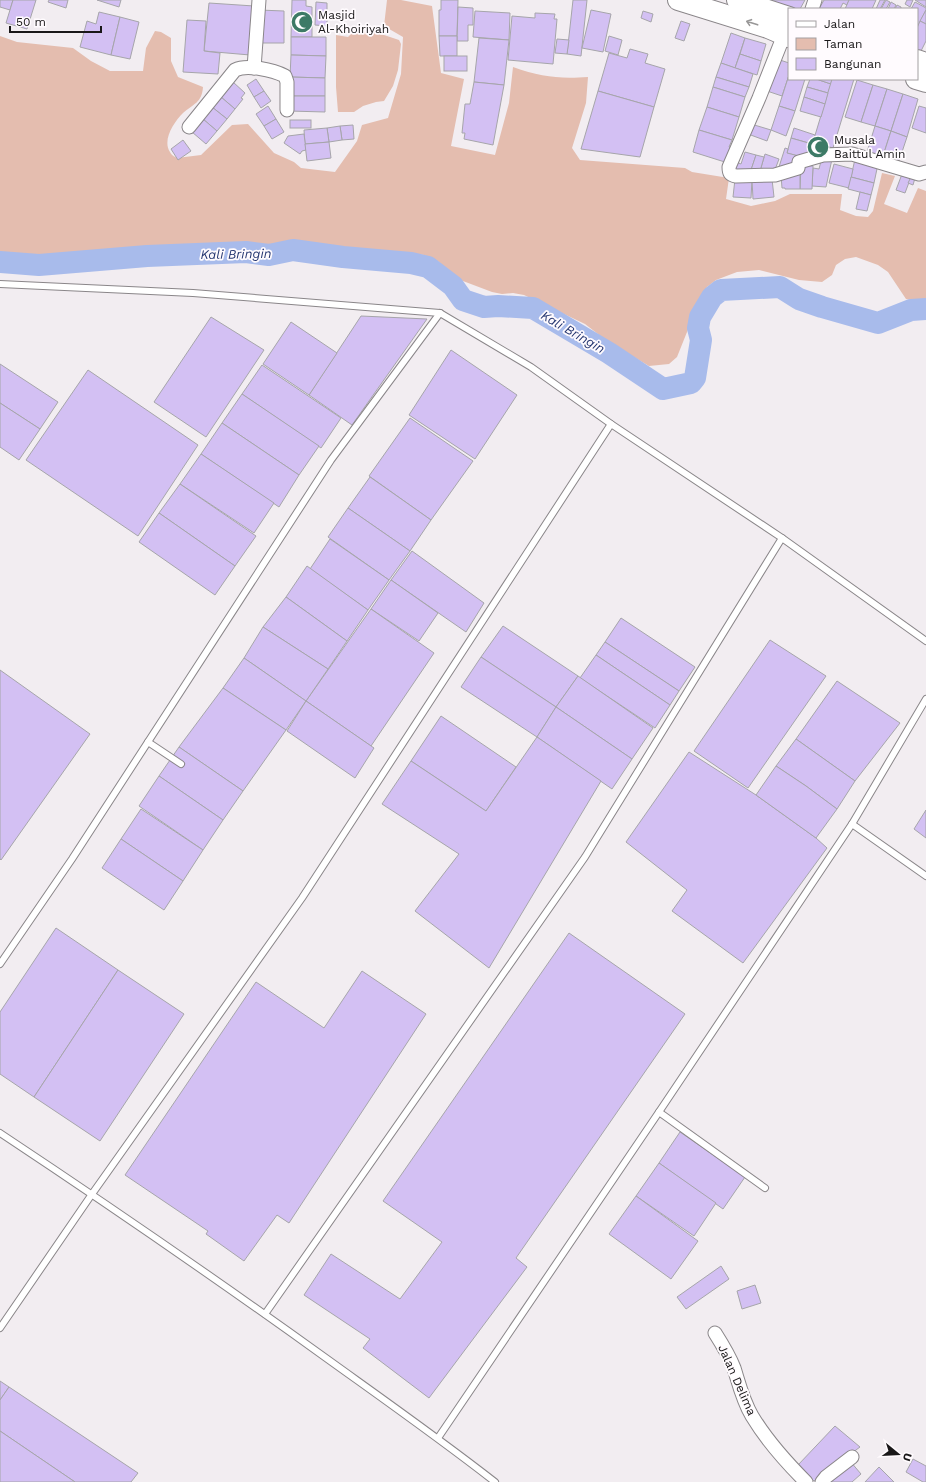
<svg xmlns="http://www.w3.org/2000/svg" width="926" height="1482" font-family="'Work Sans',sans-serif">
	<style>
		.green { fill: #e4bdaf }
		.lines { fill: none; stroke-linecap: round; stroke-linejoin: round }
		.river { stroke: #a8bbeb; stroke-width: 22 }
		.building { fill: #d3c0f3; stroke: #a6a5aa }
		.lane-casing { stroke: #8a8689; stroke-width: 8 }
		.street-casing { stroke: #8a8689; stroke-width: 15 }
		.primary-casing { stroke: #8a8689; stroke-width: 22 }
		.lane { stroke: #fff; stroke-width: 6 }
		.street { stroke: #fff; stroke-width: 13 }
		.primary { stroke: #fff; stroke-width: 20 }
		.oneway { stroke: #989797 }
		.labels { text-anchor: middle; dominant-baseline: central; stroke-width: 3.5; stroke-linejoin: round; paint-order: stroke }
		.poi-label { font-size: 12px; fill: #191718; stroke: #fffbfe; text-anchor: start }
		.street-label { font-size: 12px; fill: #191718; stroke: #fffbfe }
		.water-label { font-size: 13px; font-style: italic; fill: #263771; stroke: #fffbfe }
	</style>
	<rect width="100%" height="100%" fill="#f2edf1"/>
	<g class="green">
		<path d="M387 0H401L432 6 441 73 464 79 451 146 495 155 509 103 513 67C541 77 559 79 588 77L586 103 572 148 580 160 685 168 692 172 729 178 726 199 751 206 775 201 790 194H842L840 210 856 216 868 217 873 211 882 173 895 176 884 204 907 213 918 188 926 191V299L917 301 906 299 888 272 878 265 856 257 845 259 836 265 832 275 822 282 799 280 759 270 737 272 716 280 707 287 701 297 677 357 669 364 649 366 607 341 585 324 524 295 513 293 502 294 492 292 455 278 439 262 424 255 396 252H347L283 245H195L142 252 60 256 0 253V36L17 42 73 48 91 61 110 71H143L146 48 155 31 161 32 171 38V61L178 77 203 87C202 103 193 104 183 113 174 122 162 140 170 152 171 155 175 157 177 158L201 155 232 125 248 124 274 153 294 162 301 168 335 172 357 141 362 125 388 118 401 74 403 37 384 26Z"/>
		<polygon points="354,31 375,32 399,40 401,44 398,70 393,86 384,101 376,102 363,106 354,112 338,112 336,87 336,35 348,37"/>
	</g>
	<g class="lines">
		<polyline class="river" points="0,262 39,265 147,256 246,252 269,255 293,250 343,257 411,263 428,267 453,286 463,300 484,307 498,306 533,308 609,353 663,389 691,383 695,378 701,340 698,328 700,317 712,297 721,290 780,287 799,299 822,307 878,323 911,310 926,309"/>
	</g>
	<g class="building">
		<polygon points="0,0 13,0 10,10 0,7"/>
		<polygon points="13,0 36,0 27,29 6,23"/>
		<polygon points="49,0 68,0 66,8 48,2"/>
		<polygon points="97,0 121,0 119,7"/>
		<polygon points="292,0 306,0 306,6 312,7 312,37 291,37"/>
		<polygon points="441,0 458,0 457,36 439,36 439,10 441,10"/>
		<polygon points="573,0 587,0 581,56 567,54"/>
		<polygon points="766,0 805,0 800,9 789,9"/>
		<polygon points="824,0 849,0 847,5 843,3 840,9 819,9"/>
		<polygon points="849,0 876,0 872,9 845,9"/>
		<polygon points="880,0 885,0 880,9 876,9"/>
		<polygon points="886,0 890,2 886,9 881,9"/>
		<polygon points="907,0 913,0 910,7 905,4"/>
		<polygon points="915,0 926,0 926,7"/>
		<polygon points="316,2 327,3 327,26 315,25"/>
		<polygon points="891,2 896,5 894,9 888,9"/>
		<polygon points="915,2 926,8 926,10 917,28 917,9 911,9"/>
		<polygon points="209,3 254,6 250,55 204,51"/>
		<polygon points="897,5 901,7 901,9 895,9"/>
		<polygon points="458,7 473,8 473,25 468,25 468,41 457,41"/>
		<polygon points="259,10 284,11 284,43 259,43"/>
		<polygon points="591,10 611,14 603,52 582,48"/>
		<polygon points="926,10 926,24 920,21"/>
		<polygon points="475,11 510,13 509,40 473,37"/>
		<polygon points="643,11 653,14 651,22 641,18"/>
		<polygon points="99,12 120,17 111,55 80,47 87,21 96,24"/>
		<polygon points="535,13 555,14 554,19 557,19 553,64 508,60 512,16 535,18"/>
		<polygon points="120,17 139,22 130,59 111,55"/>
		<polygon points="187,20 206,21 204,51 220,53 218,74 183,72"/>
		<polygon points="681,21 690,24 684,41 675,38"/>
		<polygon points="920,21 926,24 926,41 919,55 917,54 917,28"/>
		<polygon points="731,33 745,38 735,68 721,63"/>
		<polygon points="439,36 457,36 457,56 440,56"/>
		<polygon points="609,36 622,40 618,55 605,51"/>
		<polygon points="291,37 326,37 326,56 291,55"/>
		<polygon points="479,38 509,40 504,85 474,82"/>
		<polygon points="745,38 766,44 761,61 740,54"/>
		<polygon points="557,39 569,40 567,54 555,53"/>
		<polygon points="630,49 648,54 645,63 665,69 654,107 598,91 609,53 627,58"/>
		<polygon points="740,54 761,61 757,75 735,68"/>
		<polygon points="291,55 326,56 325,78 290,77"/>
		<rect x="444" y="56" width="23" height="15"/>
		<polygon points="777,59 789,63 789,75 782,96 767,91"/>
		<polygon points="721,63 753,74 749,87 716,77"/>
		<polygon points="789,75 789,79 805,79 795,111 779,106"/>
		<polygon points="290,77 325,78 325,96 290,96"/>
		<polygon points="716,77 749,87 745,97 713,87"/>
		<polygon points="256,79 264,91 254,97 247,85"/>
		<polygon points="810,79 816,79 831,84 828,93 807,87"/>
		<polygon points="819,79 832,79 831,84 819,80"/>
		<polygon points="832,79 854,79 833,148 813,142"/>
		<polygon points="857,80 873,85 861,122 845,117"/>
		<polygon points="233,82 245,93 241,98 243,99 235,109 221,97"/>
		<polygon points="474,82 504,85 493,145 464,139 465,133 462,133 465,104 470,104"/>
		<polygon points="873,85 887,89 875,126 861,122"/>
		<polygon points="713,87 745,97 739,117 707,107"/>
		<polygon points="807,87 828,93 825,104 804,97"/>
		<polygon points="887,89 903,94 891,131 875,126"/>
		<polygon points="264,91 271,101 261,108 254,97"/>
		<polygon points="598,91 654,107 640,157 581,149"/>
		<polygon points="903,94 918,99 907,137 891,131"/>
		<polygon points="290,96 325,96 325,112 289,111"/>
		<polygon points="221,97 235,109 227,119 212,107"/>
		<polygon points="804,97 825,104 821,117 800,111"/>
		<polygon points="268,106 276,119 264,126 256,114"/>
		<polygon points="779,106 795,111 786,136 771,130"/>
		<polygon points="919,106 926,108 926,133 912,128"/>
		<polygon points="212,107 227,119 217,131 203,119"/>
		<polygon points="707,107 739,117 732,140 699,130"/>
		<polygon points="203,119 217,131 206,144 192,132"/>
		<polygon points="276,119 284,132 272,139 264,126"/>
		<rect x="290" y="120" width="21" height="8"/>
		<polygon points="751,124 771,130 767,141 748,134"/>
		<polygon points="353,125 354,139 342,140 340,126"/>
		<polygon points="340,126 342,140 329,142 327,128"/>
		<polygon points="875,126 891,131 883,156 867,152"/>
		<polygon points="327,128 329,142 305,144 304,130"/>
		<polygon points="794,128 815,135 812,144 791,138"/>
		<polygon points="699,130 732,140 729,147 733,149 728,163 693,152"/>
		<polygon points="891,131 907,137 899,161 883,156"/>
		<polygon points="304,134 306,150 302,151 300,154 284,143 288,136"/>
		<polygon points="791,138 812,144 808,159 787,153"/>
		<polygon points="183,140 191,151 178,160 171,149"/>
		<polygon points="329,142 331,158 307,161 305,144"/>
		<polygon points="813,142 824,145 822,153 811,149"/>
		<polygon points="785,148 788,149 787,153 799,156 796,166 778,170"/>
		<polygon points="745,152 756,155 750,173 734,170 736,162 741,164"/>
		<polygon points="765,154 779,159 773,175 760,171"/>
		<polygon points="756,155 764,157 759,175 750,173"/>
		<polygon points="822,157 832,159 826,187 812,186 813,168 819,169"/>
		<polygon points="855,159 878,164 874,183 851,177"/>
		<polygon points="834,164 853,169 849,188 829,183"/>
		<polygon points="801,165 813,166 812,189 800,189"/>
		<polygon points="800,173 800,189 785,189 785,188 782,188 781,175"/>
		<polygon points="902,174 911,177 905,193 896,190"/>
		<polygon points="851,177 874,183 871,195 848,189"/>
		<polygon points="911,177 915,178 913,185 908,183"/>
		<polygon points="735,179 752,180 751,198 733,197"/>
		<polygon points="772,179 774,197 753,199 752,180"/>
		<polygon points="860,192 871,195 867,211 856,209"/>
		<polygon points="361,316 427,319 352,425 309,395"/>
		<polygon points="211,317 264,350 206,437 154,402"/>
		<polygon points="291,322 337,353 309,395 263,364"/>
		<polygon points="451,350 517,395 475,459 409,415"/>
		<polygon points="0,364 58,402 40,429 0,403"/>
		<polygon points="262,365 341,418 321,448 242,394"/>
		<polygon points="88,370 198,445 138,536 26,460"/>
		<polygon points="242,394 319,446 299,475 222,423"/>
		<polygon points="0,403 40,429 19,460 0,447"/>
		<polygon points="410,418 473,461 431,520 369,476"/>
		<polygon points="222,423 299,475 279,507 201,454"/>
		<polygon points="201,454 274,503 254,533 180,484"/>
		<polygon points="370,477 431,520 410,551 348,508"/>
		<polygon points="180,484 256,536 235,566 159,513"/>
		<polygon points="348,508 410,551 389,580 328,537"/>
		<polygon points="159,513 235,566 215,595 139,542"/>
		<polygon points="330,539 389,580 368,610 310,569"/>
		<polygon points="412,551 484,603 466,632 391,580"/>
		<polygon points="307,566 368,610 347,641 286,597"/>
		<polygon points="391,580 438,613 419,641 371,609"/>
		<polygon points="286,597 347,641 328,669 263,627"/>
		<polygon points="371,609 434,653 371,746 306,701"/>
		<polygon points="621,618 695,667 679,691 605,642"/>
		<polygon points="503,626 578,676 556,707 481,657"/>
		<polygon points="263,627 328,669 306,701 244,658"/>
		<polygon points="770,640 826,676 748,788 694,751"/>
		<polygon points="605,642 679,691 670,705 596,655"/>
		<polygon points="596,655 670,705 655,728 580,678"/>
		<polygon points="481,657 556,707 537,737 461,687"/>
		<polygon points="244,658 306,701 286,730 223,688"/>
		<polygon points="0,670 90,734 1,860 0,859"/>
		<polygon points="578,676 653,728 632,759 556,707"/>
		<polygon points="837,681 900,723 855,781 796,739"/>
		<polygon points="223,688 286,730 243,791 179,747"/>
		<polygon points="306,701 374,748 355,778 287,731"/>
		<polygon points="556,707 632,759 612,789 537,737"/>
		<polygon points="441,716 516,767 486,811 411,761"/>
		<polygon points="537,737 601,781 489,968 415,911 459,854 382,804 411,761 486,811"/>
		<polygon points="796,739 855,781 837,809 806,786 776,766"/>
		<polygon points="179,747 243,791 223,820 159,776"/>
		<polygon points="689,752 756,795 816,838 827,848 743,963 672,911 687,890 626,842"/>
		<polygon points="776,766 806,786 837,809 816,838 756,795"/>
		<polygon points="159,776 223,820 203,850 139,806"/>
		<polygon points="141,809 203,850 183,881 121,839"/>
		<polygon points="926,810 926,838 914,829"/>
		<polygon points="121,839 183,881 164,910 102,868"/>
		<polygon points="56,928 118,970 34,1097 0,1074 0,1012"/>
		<polygon points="569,933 685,1014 516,1258 527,1267 429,1398 363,1348 370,1339 304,1295 331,1254 400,1299 442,1242 383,1201"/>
		<polygon points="118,970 184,1014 100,1141 34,1097"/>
		<polygon points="362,971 426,1014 289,1223 277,1215 244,1261 206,1234 208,1231 125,1175 256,982 324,1028"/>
		<polygon points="680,1132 745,1177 723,1209 659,1163"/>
		<polygon points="659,1163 716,1203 694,1236 636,1196"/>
		<polygon points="636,1196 698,1241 671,1279 609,1234"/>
		<polygon points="721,1266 729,1279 686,1309 677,1297"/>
		<polygon points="755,1285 761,1303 742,1309 737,1291"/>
		<polygon points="0,1381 9,1387 0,1400"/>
		<polygon points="9,1387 138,1473 131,1482 75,1482 0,1431 0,1400"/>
		<polygon points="835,1426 860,1447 814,1481 798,1465"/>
		<polygon points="0,1431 75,1482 0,1482"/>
		<polygon points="913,1459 926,1466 926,1482 923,1482 906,1472"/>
		<polygon points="850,1461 861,1474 852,1482 825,1482"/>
		<polygon points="879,1467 894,1482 865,1482"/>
	</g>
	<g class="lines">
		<g class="lane-casing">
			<g id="lane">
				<polyline points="0,284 193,293 440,313"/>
				<polyline points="148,742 181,764"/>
				<polyline points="852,824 926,876"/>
				<polyline points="0,964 72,859 331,460 440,313 531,367 611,424 782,538 926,641"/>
				<polyline points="659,1112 765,1188"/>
				<path d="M0 1133C110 1206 219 1281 326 1358 383 1399 440 1439 495 1482"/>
				<polyline points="265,1314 585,857 782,538"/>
				<polyline points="0,1328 92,1194 302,898 611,424"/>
				<polyline points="438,1438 659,1112 852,824 926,699"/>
			</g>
		</g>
		<g class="street-casing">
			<g id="street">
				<polyline points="812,9 815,0"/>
				<path d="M784 35 759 98 729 167C729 173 730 175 736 176L775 175 798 168 799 162 823 155 852 154 919 174 926 172"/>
				<polyline points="254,68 259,0"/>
				<path d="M189 127 235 70C247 64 273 70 285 76L287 82V110"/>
				<path d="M715 1333C722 1344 729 1355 734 1368 739 1384 743 1401 752 1416 767 1441 786 1462 806 1482"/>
				<polyline points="822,1482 826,1477 852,1457"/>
			</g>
		</g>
		<g class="primary-casing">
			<g id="primary">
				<polyline points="678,0 768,28 789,37"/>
				<polyline points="737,0 789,17"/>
				<polyline points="917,60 926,63"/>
				<polyline points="916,79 926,82"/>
			</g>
		</g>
		<use href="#lane" class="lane"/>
		<use href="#street" class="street"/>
		<use href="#primary" class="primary"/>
	</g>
	<defs><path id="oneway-shaft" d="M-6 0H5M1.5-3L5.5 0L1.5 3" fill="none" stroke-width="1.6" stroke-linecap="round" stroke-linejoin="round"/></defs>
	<use class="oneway" href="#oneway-shaft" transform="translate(752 23) rotate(-162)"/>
	<defs>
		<g id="mosque-disc" transform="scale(1.15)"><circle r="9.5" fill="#3d7a66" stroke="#fffbfe"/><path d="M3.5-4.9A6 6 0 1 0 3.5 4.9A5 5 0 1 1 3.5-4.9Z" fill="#fff"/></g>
	</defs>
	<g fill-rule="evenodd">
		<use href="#mosque-disc" x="302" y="22"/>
		<use href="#mosque-disc" x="818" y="147"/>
	</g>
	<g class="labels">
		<g class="poi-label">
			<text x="318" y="15">Masjid<tspan x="318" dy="14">Al-Khoiriyah</tspan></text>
			<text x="834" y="140">Musala<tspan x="834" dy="14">Baittul Amin</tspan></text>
		</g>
		<g class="street-label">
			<text transform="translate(737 1380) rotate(66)">Jalan Delima</text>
		</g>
		<g class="water-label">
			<text transform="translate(236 254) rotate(-1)">Kali Bringin</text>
			<text transform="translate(573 332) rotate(30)">Kali Bringin</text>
		</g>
	</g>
	<rect x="788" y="8" width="130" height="72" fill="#fffbfe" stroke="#a3a0a2"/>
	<rect x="796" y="21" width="20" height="6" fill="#ffffff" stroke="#a3a0a2"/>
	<text x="824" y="28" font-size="12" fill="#191718">Jalan</text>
	<rect x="796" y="38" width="20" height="12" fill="#e4bdaf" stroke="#a3a0a2"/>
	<text x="824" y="48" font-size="12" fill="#191718">Taman</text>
	<rect x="796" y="58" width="20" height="12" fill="#d3c0f3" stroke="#a3a0a2"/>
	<text x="824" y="68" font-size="12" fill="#191718">Bangunan</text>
	<g transform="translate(898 1454) rotate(108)" stroke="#fffbfe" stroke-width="3" paint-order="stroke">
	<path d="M0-3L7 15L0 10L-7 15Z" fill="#191718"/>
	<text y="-6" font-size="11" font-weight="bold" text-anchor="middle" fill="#191718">U</text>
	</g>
	<path d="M10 26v6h91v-6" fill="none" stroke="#191718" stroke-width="2"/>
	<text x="16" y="26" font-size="12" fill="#191718" stroke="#fffbfe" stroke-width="3" paint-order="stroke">50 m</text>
</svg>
